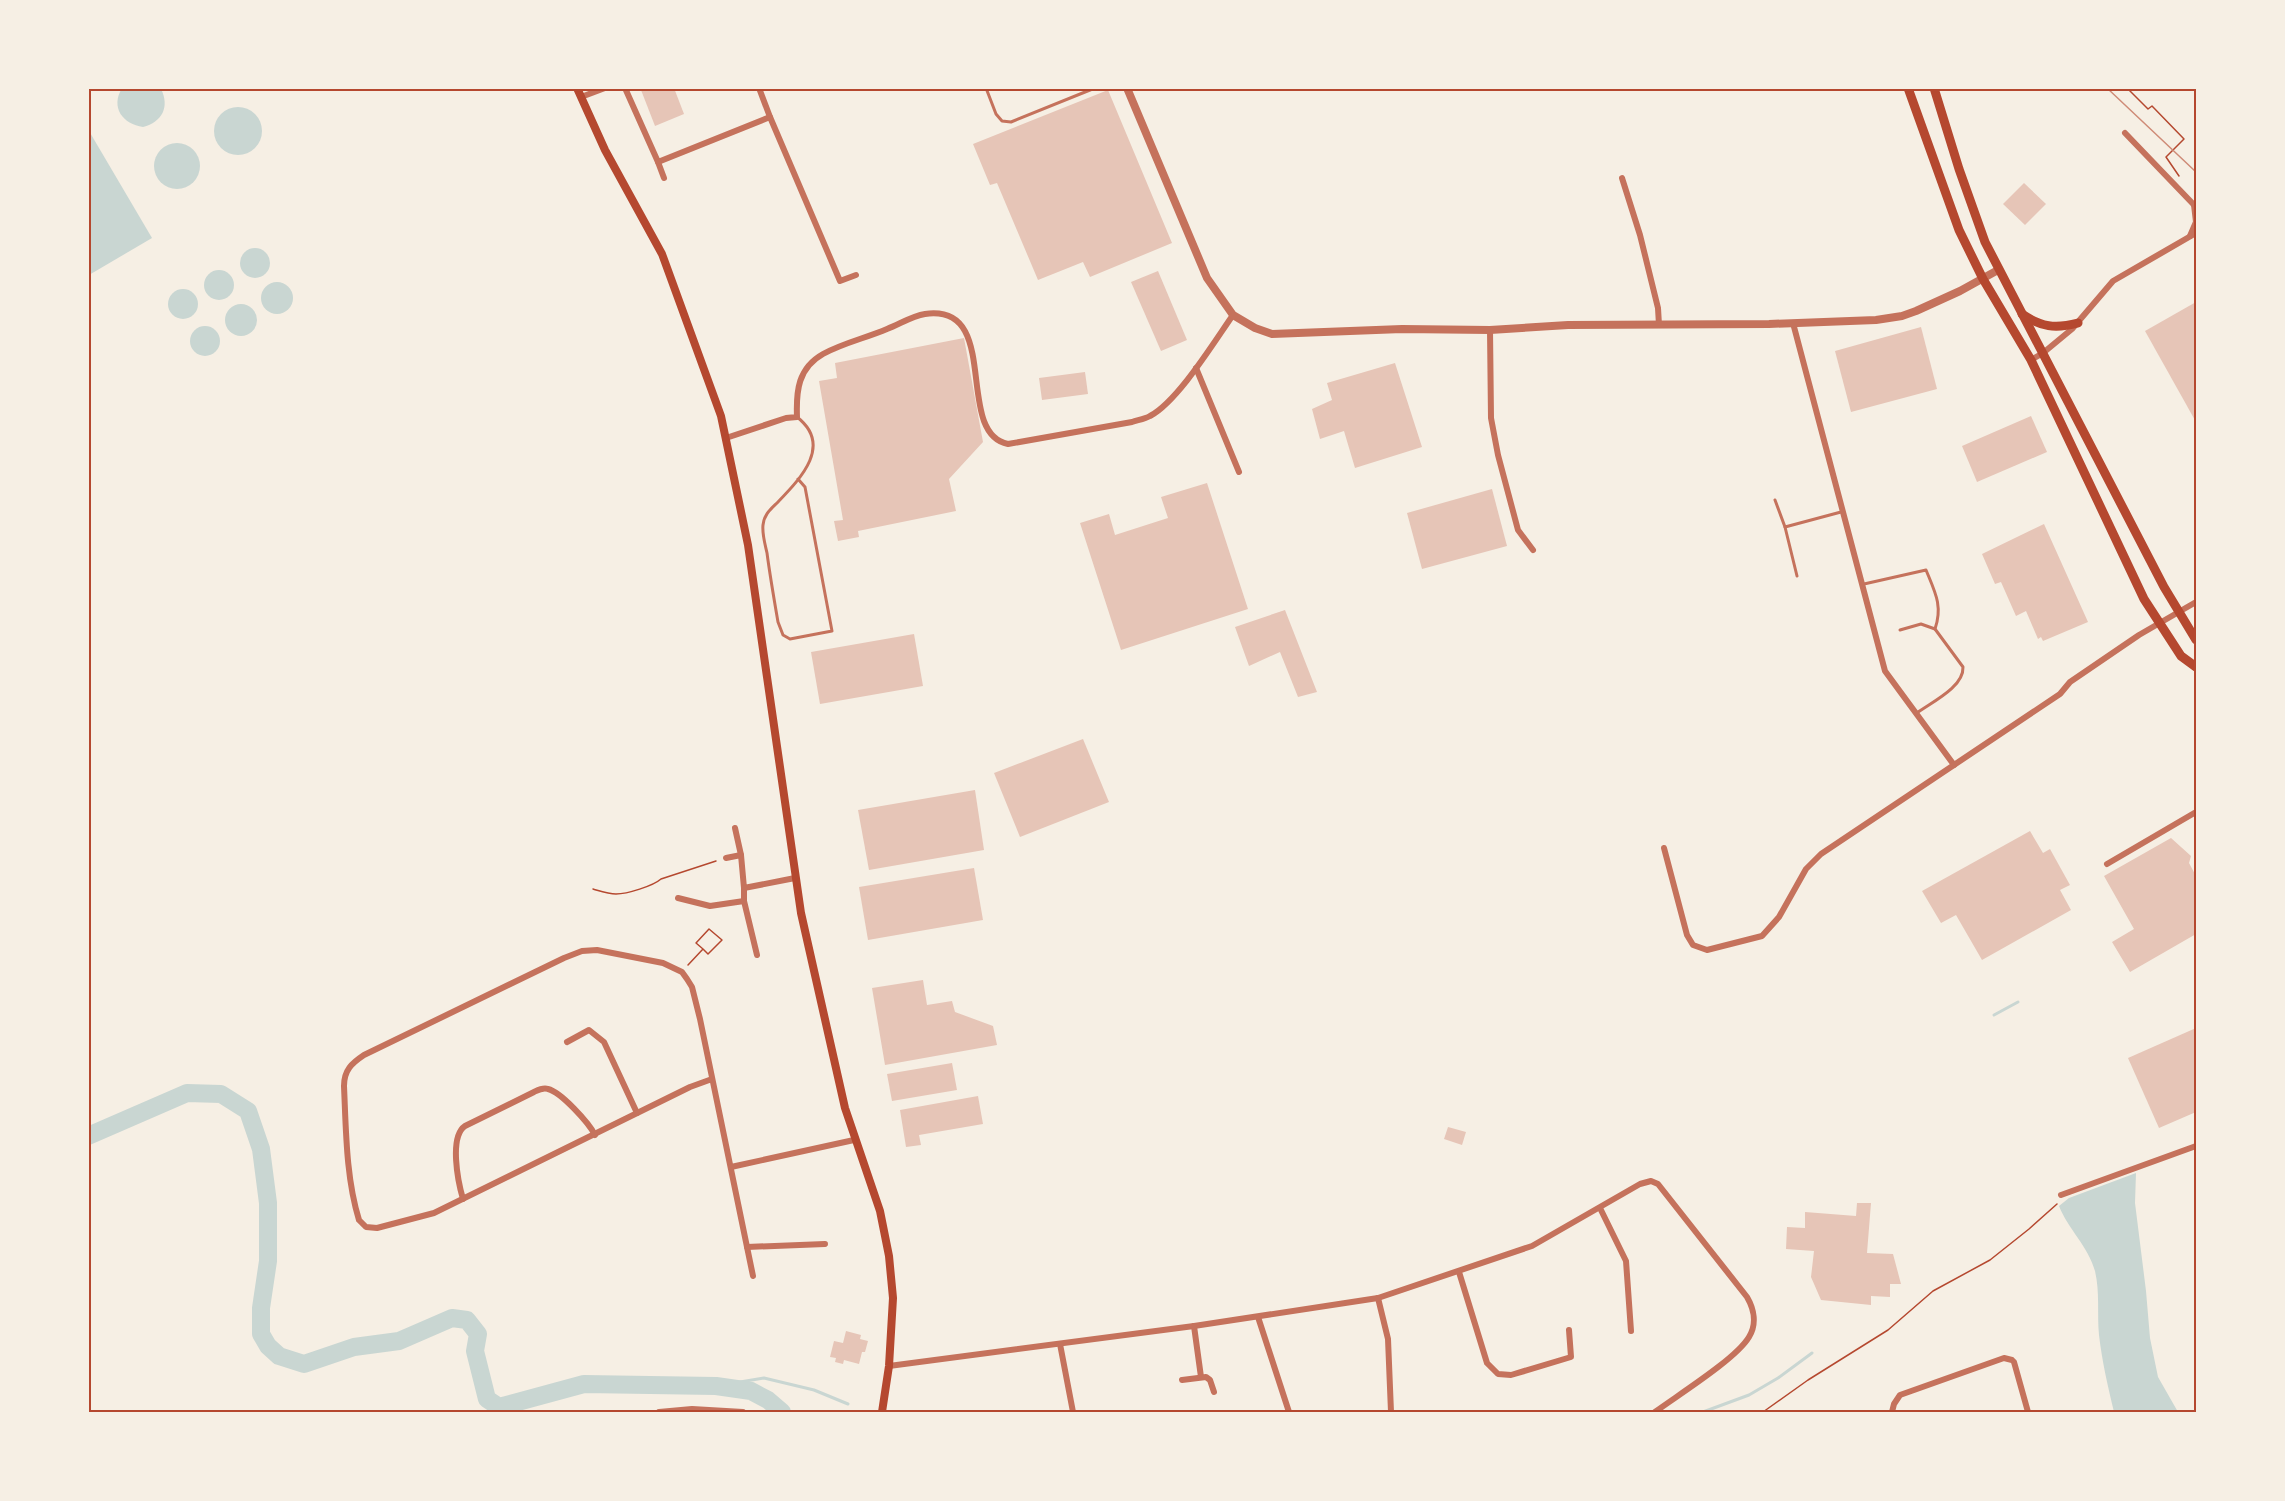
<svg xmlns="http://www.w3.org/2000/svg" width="2285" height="1501" font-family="Rubik,sans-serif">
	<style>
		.water { fill: #c9d6d2 }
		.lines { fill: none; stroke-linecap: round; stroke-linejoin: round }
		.stream { stroke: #c9d6d2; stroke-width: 3 }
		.river { stroke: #c9d6d2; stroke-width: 18 }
		.building { fill: #e6c5b7 }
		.path { stroke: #b5482f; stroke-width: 1.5 }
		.service { stroke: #c5725c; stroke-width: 3 }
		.minor { stroke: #c5725c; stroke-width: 6 }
		.tertiary { stroke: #c5725c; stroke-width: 8 }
		.secondary { stroke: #b5482f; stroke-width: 8 }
		.trunk { stroke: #b5482f; stroke-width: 9 }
		.tram { stroke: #cf8b77; stroke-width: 1.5 }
		.neatline { fill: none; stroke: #b5482f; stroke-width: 2 }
	</style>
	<rect width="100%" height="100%" fill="#f6efe4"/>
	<g class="water">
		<path d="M122 88 161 89C170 107 162 122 143 127 123 124 110 108 122 88Z"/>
		<circle cx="238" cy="131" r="24"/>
		<polygon points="89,131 152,238 89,275 88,275"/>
		<circle cx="177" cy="166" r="23"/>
		<circle cx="255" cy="263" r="15"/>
		<circle cx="219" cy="285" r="15"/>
		<circle cx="277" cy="298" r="16"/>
		<circle cx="183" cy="304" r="15"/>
		<circle cx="241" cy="320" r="16"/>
		<circle cx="205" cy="341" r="15"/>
		<path d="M2136 1173 2135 1203 2146 1291 2150 1338 2158 1377 2178 1412H2114C2108 1387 2102 1361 2099 1335 2097 1314 2100 1292 2095 1271 2088 1246 2068 1229 2059 1206L2069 1198Z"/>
	</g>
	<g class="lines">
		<g class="stream">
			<polyline points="1994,1015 2018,1002"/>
			<polyline points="716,1386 764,1378 814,1390 848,1404"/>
			<polyline points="1703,1412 1749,1395 1778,1378 1812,1353"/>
		</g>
		<polyline class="river" points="88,1136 187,1093 221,1094 248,1111 261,1149 268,1203 268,1261 261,1308 261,1334 268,1346 279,1356 304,1364 354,1347 399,1341 452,1318 467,1320 478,1334 475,1351 487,1399 499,1407 584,1384 716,1386 751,1391 768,1400 782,1412"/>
	</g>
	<g class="building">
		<polygon points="646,88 674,88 684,114 655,126 641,90"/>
		<polygon points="1108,90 1172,243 1090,277 1083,262 1038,280 997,183 990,185 973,144"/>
		<polygon points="2024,183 2046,204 2025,225 2003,204"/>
		<polygon points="1158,271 1187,340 1161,351 1131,282"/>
		<polygon points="2196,302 2196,422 2145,331"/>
		<polygon points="1921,327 1937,389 1851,412 1835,351"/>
		<polygon points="964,338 983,442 949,479 956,511 858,531 859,537 838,541 834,521 843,520 819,381 837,378 835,363"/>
		<polygon points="1395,363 1422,447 1355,468 1344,431 1320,439 1312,409 1332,400 1327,383"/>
		<polygon points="1085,372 1088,394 1042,400 1039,378"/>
		<polygon points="2031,416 2047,452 1977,482 1962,446"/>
		<polygon points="1207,483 1248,609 1121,650 1080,523 1109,514 1115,535 1168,518 1161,497"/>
		<polygon points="1492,489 1507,546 1422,569 1407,513"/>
		<polygon points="2044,524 2088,622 2043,641 2041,637 2038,639 2026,611 2016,616 2001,582 1995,584 1982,554"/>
		<polygon points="1285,610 1317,692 1298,697 1280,652 1249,666 1235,627"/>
		<polygon points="914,634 923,686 820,704 811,652"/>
		<polygon points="1083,739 1109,802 1020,837 994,773"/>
		<polygon points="975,790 984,850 869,870 858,810"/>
		<polygon points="2030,831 2043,853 2050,849 2070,885 2060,890 2071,910 1982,960 1956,915 1941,923 1922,891"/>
		<polygon points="2171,838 2191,856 2189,863 2196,876 2196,934 2130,972 2112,942 2134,929 2104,876"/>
		<polygon points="974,868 983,920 868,940 859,887"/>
		<polygon points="923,980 927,1005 952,1001 955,1012 993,1026 997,1045 885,1065 872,988"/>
		<polygon points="2196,1028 2196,1112 2159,1128 2128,1058"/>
		<polygon points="952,1063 957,1090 892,1101 887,1074"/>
		<polygon points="978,1096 983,1124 919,1135 921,1145 906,1147 900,1110"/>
		<polygon points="1448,1127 1466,1132 1462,1145 1444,1139"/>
		<polygon points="1857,1203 1871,1203 1867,1253 1893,1254 1901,1284 1890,1284 1890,1297 1871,1296 1871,1305 1821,1300 1811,1277 1814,1251 1786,1249 1787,1227 1805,1228 1805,1212 1856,1216"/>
		<polygon points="846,1331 861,1335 860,1339 868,1341 865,1352 862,1352 859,1364 844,1360 843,1364 835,1362 836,1358 830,1357 834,1341 843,1343"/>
	</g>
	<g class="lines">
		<g class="path">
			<polyline points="2127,88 2148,109 2152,106 2184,139 2166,157 2179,176"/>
			<path d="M593 889C600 891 609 894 616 894 627 894 653 886 661 879L716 861"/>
			<polyline points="688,965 703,949 696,943 709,929 722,940 708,954 703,949"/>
			<polyline points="1763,1412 1808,1380 1888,1330 1933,1291 1990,1260 2029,1229 2057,1204"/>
		</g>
		<g class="service">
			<polyline points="986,88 996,114 1002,121 1011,122 1095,88"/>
			<path d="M797 417C833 445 801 478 778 502 771 509 764 514 763 525 762 534 765 544 767 553 770 576 774 599 778 622L783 635 790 639 832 631 805 487 798 479"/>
			<polyline points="1775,500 1785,527 1797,576"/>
			<polyline points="1785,527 1841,512"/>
			<path d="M1864 584 1926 570C1935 592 1943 606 1935 629L1963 667C1964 687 1932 702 1917 713"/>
			<polyline points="1900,630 1921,624 1935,629"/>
		</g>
		<g class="minor">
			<polyline points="625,88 658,162 770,117 840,281 856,275"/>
			<polyline points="759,88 770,117"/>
			<polyline points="1348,88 1350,88"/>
			<polyline points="581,97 605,88"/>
			<polyline points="2125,133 2196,207"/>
			<polyline points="658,162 664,178"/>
			<polyline points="1622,178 1640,235 1658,308 1659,325"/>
			<polyline points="2190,236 2196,222 2194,205"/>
			<polyline points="1793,323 1885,671 1954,765"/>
			<polyline points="1490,330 1491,418 1498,455 1518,530 1533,550"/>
			<polyline points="2031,360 2043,353 2072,329 2113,281 2196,233"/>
			<polyline points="1196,368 1239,472"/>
			<path d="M726 438 786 418 797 417C796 391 798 368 823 354 843 343 866 338 887 329 900 324 912 316 925 314 1003 303 953 433 1008 444L1132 422C1138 420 1145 419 1150 416 1178 401 1214 342 1233 315"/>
			<polyline points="735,828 741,855"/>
			<polyline points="1664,848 1687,935 1693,945 1707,950 1762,936 1779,917 1806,869 1821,854 2060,694 2070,682 2139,635 2196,602"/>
			<polyline points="726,858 741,855 744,888 795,878"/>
			<polyline points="2107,864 2196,812"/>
			<polyline points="744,888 744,901 757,955"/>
			<polyline points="678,898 710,906 744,901"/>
			<polyline points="567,1042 589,1030 604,1042 637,1113"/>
			<path d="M712 1079 690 1087 434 1213 377 1228 366 1227 359 1220C346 1178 346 1130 344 1086 344 1070 352 1063 364 1055L564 958 582 951 597 950 663 963 682 972 687 979 692 987 700 1019 753 1276"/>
			<polyline points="731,1167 854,1140"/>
			<polyline points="2061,1195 2196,1146"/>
			<path d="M463 1199C458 1182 449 1137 465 1126L534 1092C538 1090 543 1087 548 1089 561 1092 589 1123 595 1135"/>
			<polyline points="1600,1208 1626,1261 1631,1331"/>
			<polyline points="747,1247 825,1244"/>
			<polyline points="1459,1272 1487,1363 1498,1374 1511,1375 1571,1357 1569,1330"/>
			<polyline points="1378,1298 1388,1339 1391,1412"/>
			<polyline points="1258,1317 1289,1412"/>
			<polyline points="1194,1326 1201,1377"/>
			<polyline points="1060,1344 1073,1412"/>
			<path d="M889 1366 1194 1326 1378 1298 1532 1246 1640 1184 1651 1181 1658 1184 1747 1297C1754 1309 1757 1324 1749 1337 1736 1359 1678 1395 1655 1412"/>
			<polyline points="1182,1380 1206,1377 1210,1380 1214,1392"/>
			<polyline points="659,1412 692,1409 743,1412"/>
			<polyline points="1892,1412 1894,1404 1900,1395 2004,1358 2012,1360 2014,1362 2028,1412"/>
		</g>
		<polyline class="tertiary" points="1127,88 1207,278 1233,315 1255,328 1272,334 1402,329 1490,330 1568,325 1769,324 1876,320 1902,316 1916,311 1960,291 1998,270"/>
		<polyline class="secondary" points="577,88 605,150 662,254 721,416 748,545 801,913 845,1108 880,1211 889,1256 893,1298 889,1366 882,1412"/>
		<g class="trunk">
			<polyline points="1908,88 1959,230 1983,279 2031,360 2144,599 2181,656 2196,667"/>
			<polyline points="1934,88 1959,169 1985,242 2164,587 2196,640"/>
			<path d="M2022 314C2041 327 2055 329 2078 323"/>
		</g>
		<polyline class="tram" points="2107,88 2196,172"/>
	</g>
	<rect width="2285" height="1501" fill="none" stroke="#f6efe4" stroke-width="180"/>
	<rect x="90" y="90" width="2105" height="1321" class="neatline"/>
</svg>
